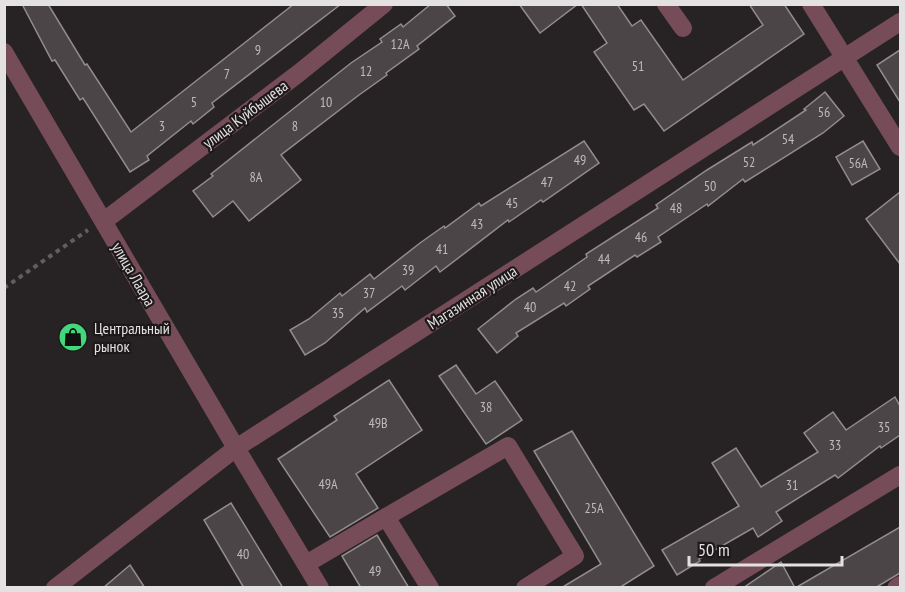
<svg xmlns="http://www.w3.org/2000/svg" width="905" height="592" font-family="'PT Sans Narrow',sans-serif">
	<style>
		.building { fill: #4b4547; stroke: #938c8e; stroke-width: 1.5 }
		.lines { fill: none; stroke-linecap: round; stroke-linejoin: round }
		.path { stroke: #625e5f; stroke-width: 4; stroke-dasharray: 4.5 4.5; stroke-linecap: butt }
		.minor { stroke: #754c57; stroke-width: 18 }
		.labels { text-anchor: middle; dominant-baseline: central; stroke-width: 4.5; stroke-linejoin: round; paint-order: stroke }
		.number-label { font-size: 14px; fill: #bebabb }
		.street-label { font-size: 16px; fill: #e4e1e2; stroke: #1d1819 }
		.poi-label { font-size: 16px; fill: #e4e1e2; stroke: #1d1819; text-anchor: start }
	</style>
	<rect width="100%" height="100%" fill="#272223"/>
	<g class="building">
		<polygon points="22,4 48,4 85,65 87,64 131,132 294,4 341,4 212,103 214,107 193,124 191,121 147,156 149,160 130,172 83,98 80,100 55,60 52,61"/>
		<polygon points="431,4 446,4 455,16 417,46 419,49 386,73 387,75 359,95 281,155 301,180 249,221 233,201 213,217 193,191 213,176 211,174 351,63 382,42 380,39 401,24 403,27"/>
		<polygon points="519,4 578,4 540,33"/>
		<polygon points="581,4 617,4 632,26 641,20 683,80 763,25 749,4 784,4 804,34 664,131 644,104 634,110 594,52 607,43"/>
		<polygon points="900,50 900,102 877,65"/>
		<polygon points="825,92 844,116 823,133 745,182 743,179 708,206 707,204 658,237 661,242 637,257 635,255 588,286 590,289 566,306 564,303 516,333 518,336 497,353 478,329 516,299 533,288 536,292 587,257 586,254 658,208 656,205 707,170 752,142 753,145 806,110 804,109"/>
		<polygon points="584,141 599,163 543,202 541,200 509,222 508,220 440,272 436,266 405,290 402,286 367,312 365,308 325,343 305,355 290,330 309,319 340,293 342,296 370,274 374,279 420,243 444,226 445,228 479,203 481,206"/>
		<polygon points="863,141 880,169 852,185 836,157"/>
		<polygon points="900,192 900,264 866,219"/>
		<polygon points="456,365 476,394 495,381 522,420 486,444 439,376"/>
		<polygon points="389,380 422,430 356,474 378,508 330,537 278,459 337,420 334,416"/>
		<polygon points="895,397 900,406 900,435 881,448 880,446 838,478 835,475 776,512 782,521 758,537 753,528 699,559 700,561 677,575 662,550 739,506 712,463 736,448 761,487 818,452 804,433 833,412 846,430"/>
		<polygon points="572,431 654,566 619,588 561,588 601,564 534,451"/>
		<polygon points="231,503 283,588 244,588 204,520"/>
		<polygon points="900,527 900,573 875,588 795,588"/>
		<polygon points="377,535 409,588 361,588 342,556"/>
		<polygon points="781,562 795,588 743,588"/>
		<polygon points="130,565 145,588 103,588"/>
	</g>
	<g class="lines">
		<polyline class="path" points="4,288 88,230"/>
		<g class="minor">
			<polyline points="666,4 683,28"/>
			<polyline points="811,4 900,147"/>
			<polyline points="4,52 236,448 320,588"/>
			<polyline points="104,221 299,73 384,4"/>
			<polyline points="386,517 508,446 575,556 525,588"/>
			<polyline points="306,564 386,517 430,588"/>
			<polyline points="55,588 236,448 900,22"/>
			<polyline points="714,588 900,475"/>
			<polyline points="896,588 900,585"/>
		</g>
	</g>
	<defs>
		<g id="shop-disc" transform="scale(1.5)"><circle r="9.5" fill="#42d77b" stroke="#1d1819"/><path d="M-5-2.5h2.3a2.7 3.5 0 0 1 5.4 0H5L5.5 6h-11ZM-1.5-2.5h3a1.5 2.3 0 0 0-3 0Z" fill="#111"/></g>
	</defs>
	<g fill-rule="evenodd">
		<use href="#shop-disc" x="73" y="337"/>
	</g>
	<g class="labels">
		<g class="number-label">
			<text x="400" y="44">12А</text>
			<text x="258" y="50">9</text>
			<text x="638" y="66">51</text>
			<text x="366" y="71">12</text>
			<text x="227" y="74">7</text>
			<text x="194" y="102">5</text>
			<text x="326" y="102">10</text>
			<text x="824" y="112">56</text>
			<text x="162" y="126">3</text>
			<text x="295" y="126">8</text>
			<text x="788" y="139">54</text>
			<text x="580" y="160">49</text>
			<text x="749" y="162">52</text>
			<text x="858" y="163">56А</text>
			<text x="256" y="177">8А</text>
			<text x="547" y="182">47</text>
			<text x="710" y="186">50</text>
			<text x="512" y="203">45</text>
			<text x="676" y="208">48</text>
			<text x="477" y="224">43</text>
			<text x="641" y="237">46</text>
			<text x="442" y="249">41</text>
			<text x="604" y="259">44</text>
			<text x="408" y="270">39</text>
			<text x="570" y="286">42</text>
			<text x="369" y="293">37</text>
			<text x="530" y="307">40</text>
			<text x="338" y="313">35</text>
			<text x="486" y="407">38</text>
			<text x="378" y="423">49В</text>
			<text x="884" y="427">35</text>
			<text x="835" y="445">33</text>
			<text x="328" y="484">49А</text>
			<text x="792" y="485">31</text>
			<text x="594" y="508">25А</text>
			<text x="243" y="554">40</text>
			<text x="375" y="571">49</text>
		</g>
		<g class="street-label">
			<text transform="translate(245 114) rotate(-37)">улица Куйбышева</text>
			<text transform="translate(134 274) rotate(60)">улица Лаара</text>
			<text transform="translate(472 297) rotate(-33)">Магазинная улица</text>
		</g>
		<g class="poi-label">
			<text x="94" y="328">Центральный<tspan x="94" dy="18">рынок</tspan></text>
		</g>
	</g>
	<rect width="905" height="592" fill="none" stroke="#e4e1e2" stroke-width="12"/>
	<path d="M689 556v9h153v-9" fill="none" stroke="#e4e1e2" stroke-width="3"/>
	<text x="698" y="556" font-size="18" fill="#e4e1e2" stroke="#1d1819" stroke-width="4.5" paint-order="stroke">50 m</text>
</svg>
